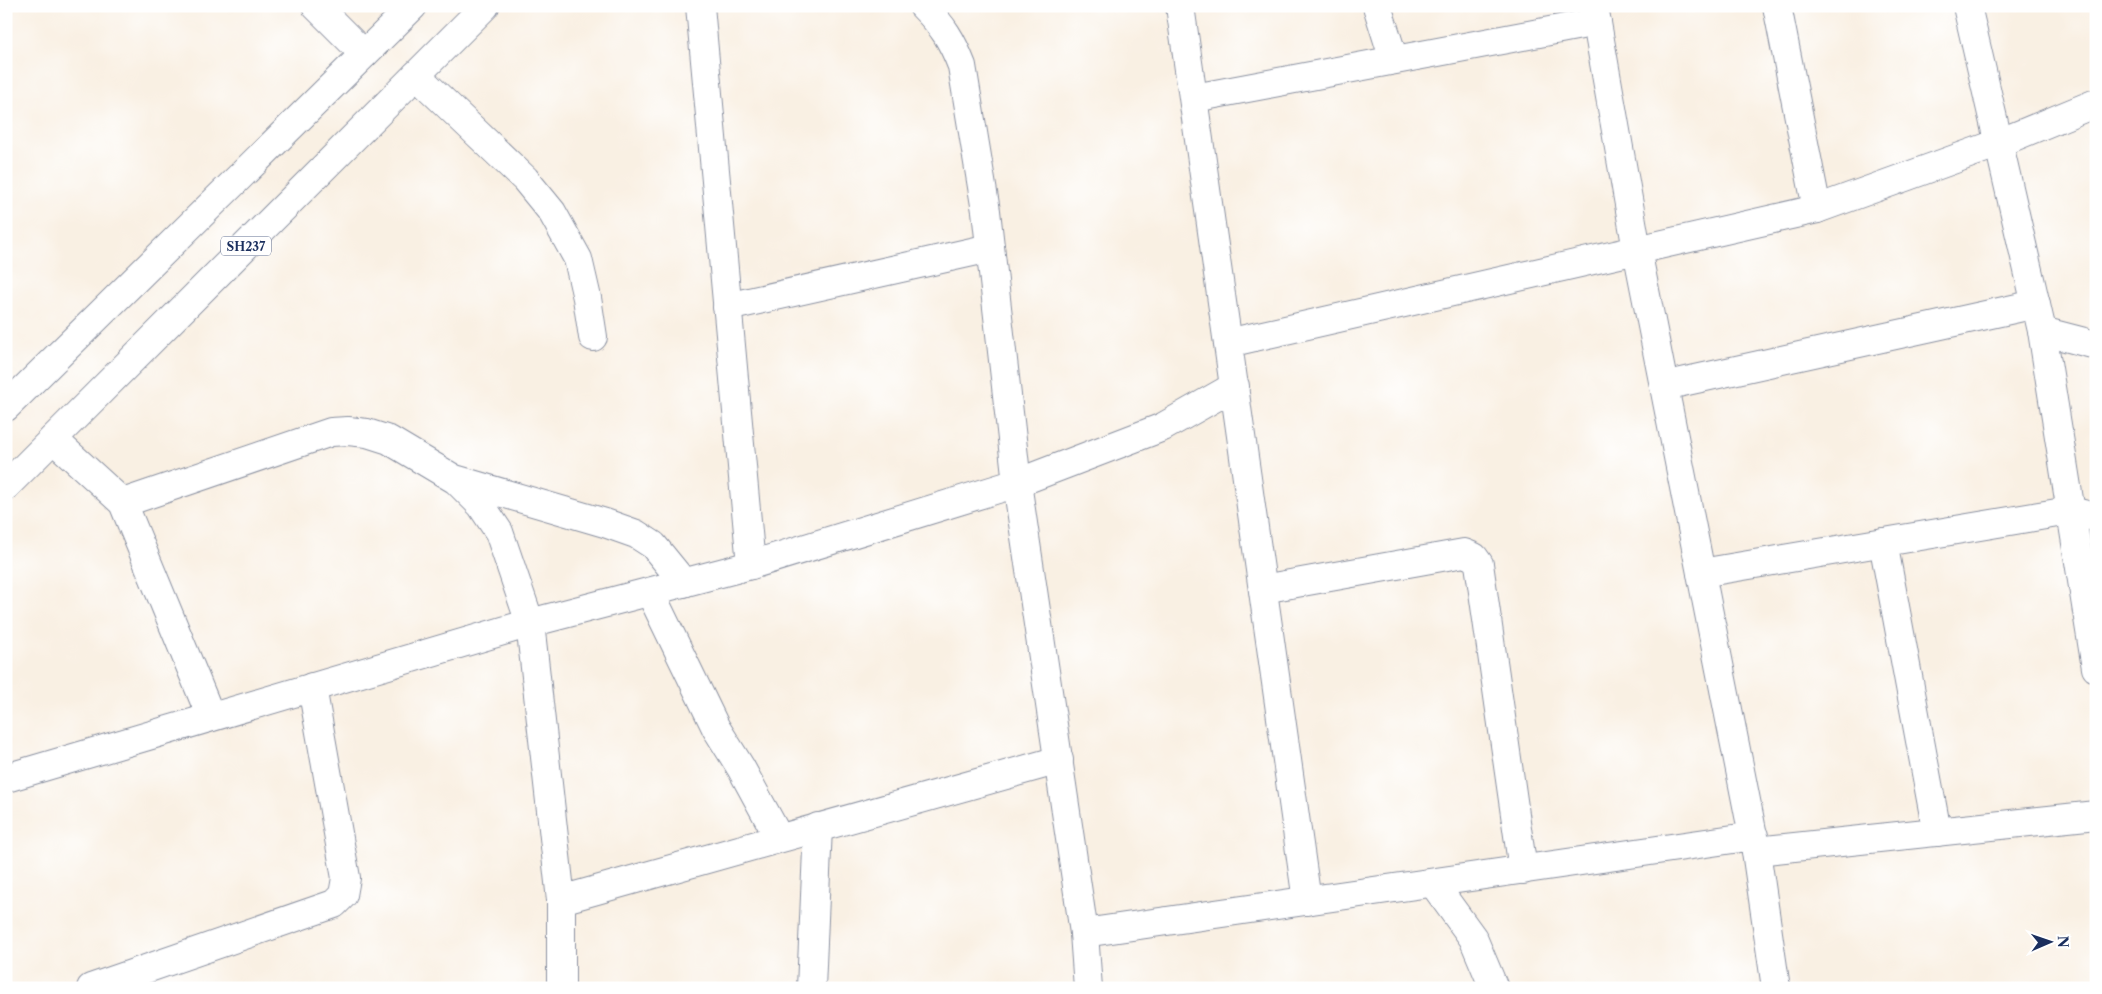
<svg xmlns="http://www.w3.org/2000/svg" width="2102" height="994" font-family="'Libre Caslon Text',serif">
	<style>
		.lines { fill: none; stroke-linecap: round; stroke-linejoin: round }
		.street-casing { stroke: #8a90a0; stroke-width: 30 }
		.primary-casing { stroke: #8a90a0; stroke-width: 30 }
		.street { stroke: #fff; stroke-width: 28 }
		.primary { stroke: #fff; stroke-width: 28 }
		.labels { text-anchor: middle; dominant-baseline: central; stroke-width: 5; stroke-linejoin: round; paint-order: stroke }
		.shield { fill: #fff; stroke: #5f6d8e; stroke-width: 1 }
		.shield-label { font-size: 12px; font-weight: bold; fill: #1b2f5e }
	</style>
	<rect width="100%" height="100%" fill="#fff"/>
	<filter id="ink" filterUnits="userSpaceOnUse"><feTurbulence type="fractalNoise" baseFrequency=".02" numOctaves="2"/><feDisplacementMap in="SourceGraphic" scale="10" xChannelSelector="R" yChannelSelector="G"/><feConvolveMatrix kernelMatrix="1 2 1 2 8 2 1 2 1" color-interpolation-filters="sRGB"/></filter>
	<filter id="wash" filterUnits="userSpaceOnUse"><feTurbulence type="fractalNoise" baseFrequency=".0096" numOctaves="4" result="noise"/><feDisplacementMap in="SourceGraphic" scale="20" xChannelSelector="R" yChannelSelector="G"/><feGaussianBlur stdDeviation="1.12" result="paint"/><feColorMatrix in="noise" values="0 0 0 0 0 0 0 0 0 0 0 0 0 0 0 0 0 1.4 0 .05"/><feComposite in="paint" operator="in"/></filter>
	<g filter="url(#wash)">
		<rect width="100%" height="100%" fill="#f9f0e3"/>
	</g>
	<g filter="url(#ink)">
		<g class="lines">
			<g class="street-casing">
				<g id="street">
					<polyline points="316,6 364,54"/>
					<polyline points="700,6 751,565"/>
					<path d="M923 6C943 26 952 40 962 66L986 211 1017 483 1084 933 1088 988"/>
					<polyline points="1180,6 1307,901"/>
					<polyline points="1377,6 1394,60"/>
					<polyline points="1594,6 1637,250 1756,851 1776,988"/>
					<polyline points="1777,6 1817,209"/>
					<polyline points="1967,6 2042,331 2096,668"/>
					<polyline points="416,75 525,179 552,212 578,259 587,298 593,337"/>
					<polyline points="1194,98 1597,22"/>
					<polyline points="727,307 990,248"/>
					<polyline points="2042,331 2096,345"/>
					<polyline points="1228,343 1817,209 1999,143 2096,103"/>
					<polyline points="1664,386 2036,304"/>
					<polyline points="53,439 123,503 211,717"/>
					<polyline points="458,480 605,523 636,534 653,545 684,583"/>
					<polyline points="123,503 331,432 348,431 367,433 389,440 456,480 481,505 499,532 530,623 561,900 561,988"/>
					<polyline points="1883,542 1937,832"/>
					<polyline points="1701,573 2069,511 2096,517"/>
					<polyline points="1263,589 1464,553 1474,557 1479,564 1523,870"/>
					<polyline points="650,592 716,728 741,768 779,838"/>
					<polyline points="6,778 530,623 751,565 1017,483 1163,427 1235,386"/>
					<polyline points="1756,851 2096,815"/>
					<polyline points="1433,883 1473,938 1494,988"/>
					<polyline points="561,900 1059,760"/>
					<polyline points="1084,933 1754,836"/>
					<polyline points="91,988 334,904 343,895 346,878 312,687"/>
					<polyline points="811,988 818,827"/>
				</g>
			</g>
			<g class="primary-casing">
				<g id="primary">
					<polyline points="6,407 413,6"/>
					<polyline points="6,486 485,6"/>
				</g>
			</g>
			<use href="#street" class="street"/>
			<use href="#primary" class="primary"/>
		</g>
	</g>
	<g class="labels">
		<rect class="shield" x="221" y="236.5" width="50" height="19" rx="4"/>
		<g class="shield-label">
			<text x="246" y="246">SH237</text>
		</g>
	</g>
	<rect width="2102" height="994" fill="none" stroke="#fff" stroke-width="25"/>
	<g transform="translate(2050 942) rotate(88)" stroke="#ffffff" stroke-width="4" paint-order="stroke">
	<path d="M0-4L9 19L0 12L-9 19Z" fill="#1b2f5e"/>
	<text y="-8" font-size="14" font-weight="bold" text-anchor="middle" fill="#1b2f5e">N</text>
	</g>
</svg>
